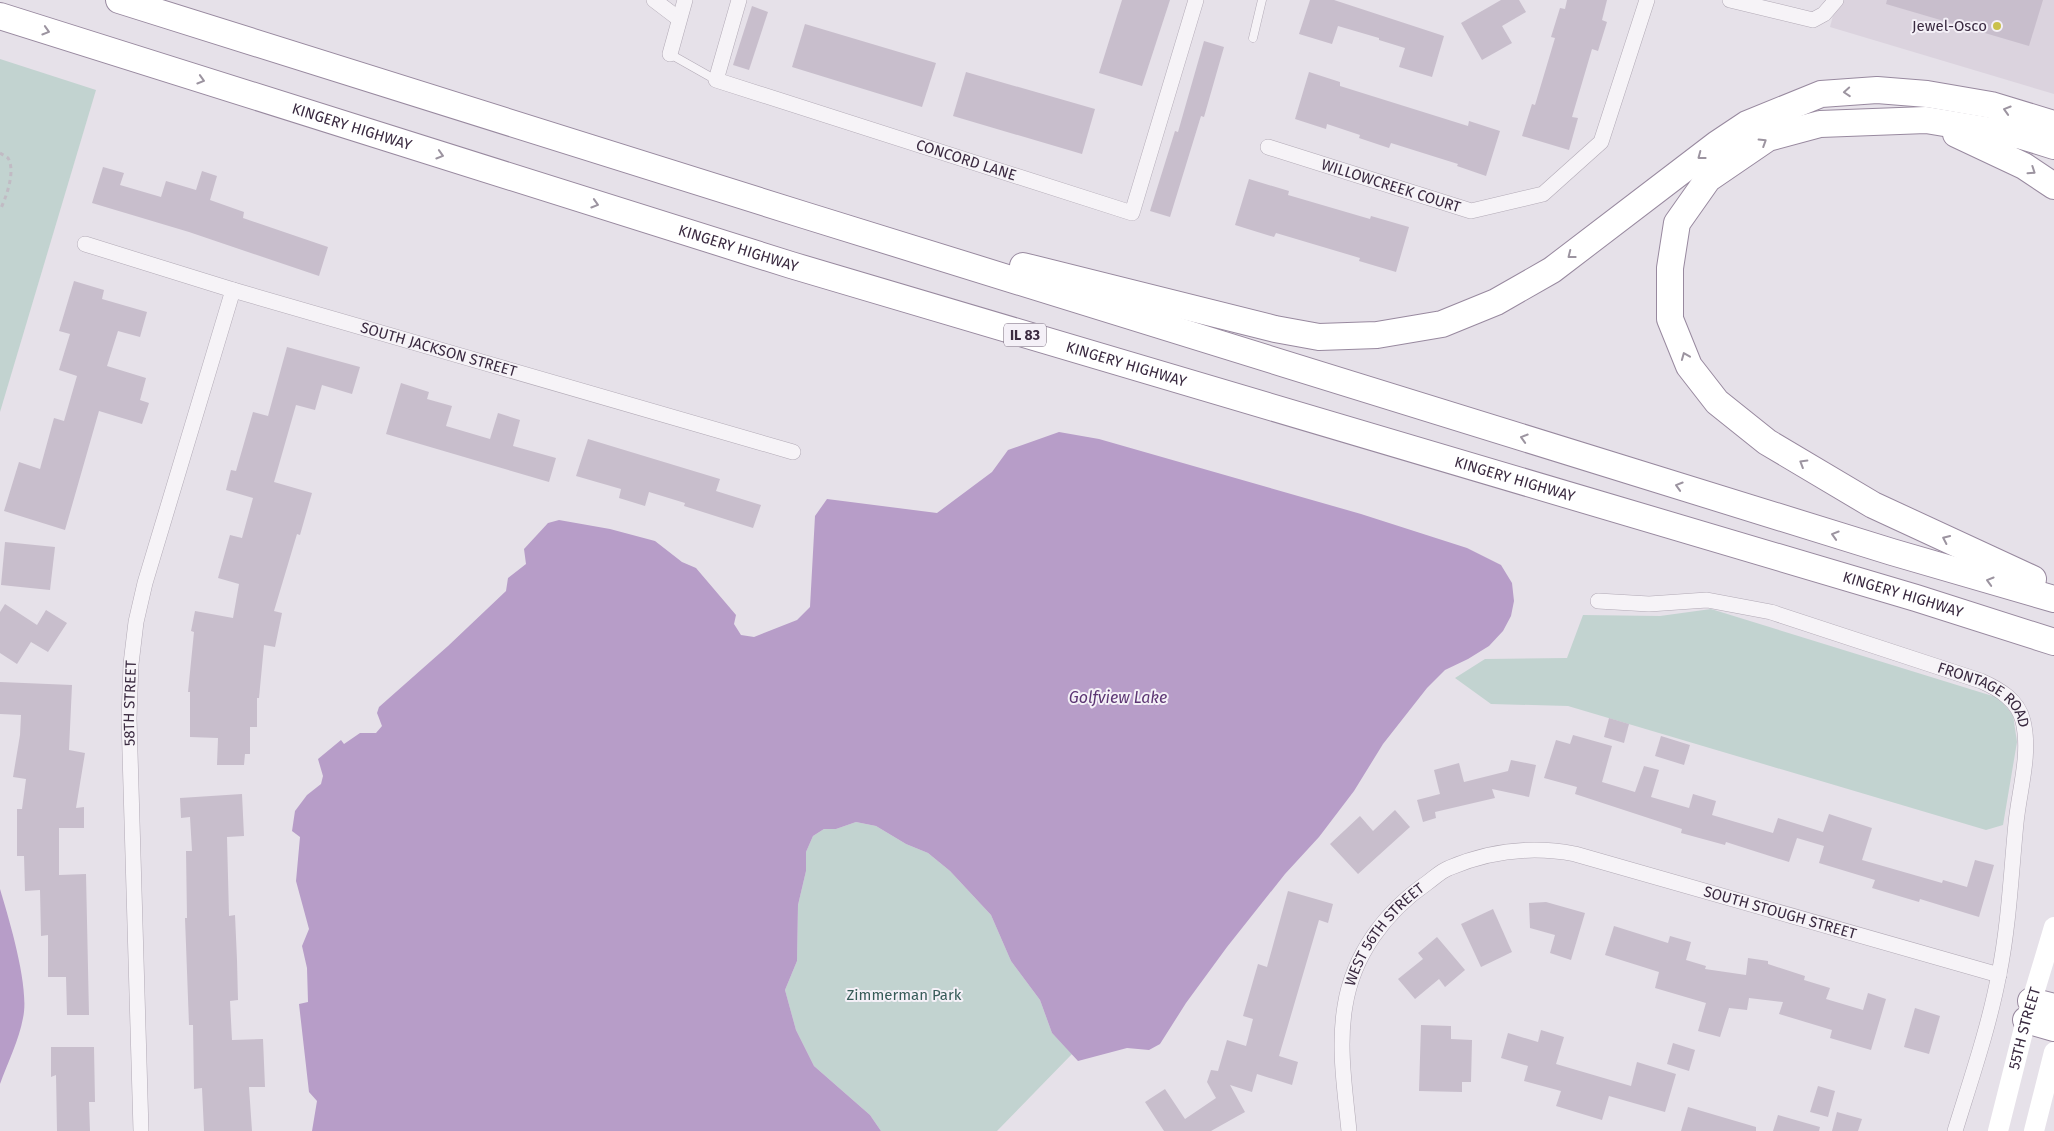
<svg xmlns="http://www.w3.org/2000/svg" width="2054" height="1131" font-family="'Fira Sans',sans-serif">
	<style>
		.built { fill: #dbd3de }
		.green { fill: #c2d3d0 }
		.water { fill: #b79dc8 }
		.building { fill: #c8becc }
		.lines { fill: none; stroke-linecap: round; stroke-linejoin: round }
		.lane-casing { stroke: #b2aab6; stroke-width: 9 }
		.street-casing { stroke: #b2aab6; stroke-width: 16 }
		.highway-casing { stroke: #98899f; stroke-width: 28 }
		.path { stroke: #c1bbc4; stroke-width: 3; stroke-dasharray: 4 4; stroke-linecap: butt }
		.lane { stroke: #f6f3f7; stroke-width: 8 }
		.street { stroke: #f6f3f7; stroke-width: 15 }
		.secondary { stroke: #fff; stroke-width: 20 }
		.highway { stroke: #fff; stroke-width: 26 }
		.oneway { stroke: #9c94a0 }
		.poi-dot { fill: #cac14a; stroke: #f4f0f7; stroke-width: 2 }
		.labels { text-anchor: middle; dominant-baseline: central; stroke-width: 4; stroke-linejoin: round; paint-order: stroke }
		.shield { fill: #f4f0f7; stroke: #726577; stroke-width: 1 }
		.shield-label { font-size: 14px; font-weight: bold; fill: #3a2a40 }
		.poi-label { font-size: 15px; fill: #3a2a40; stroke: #f4f0f7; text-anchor: end }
		.street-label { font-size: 15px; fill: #3a2a40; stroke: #f4f0f7 }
		.park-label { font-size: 15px; fill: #375b58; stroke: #f4f0f7 }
		.water-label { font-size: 16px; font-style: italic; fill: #5c3573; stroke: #f4f0f7 }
	</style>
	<rect width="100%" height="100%" fill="#e6e1e9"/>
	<polygon class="built" points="1837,0 2054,0 2054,94 1830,27"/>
	<g class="green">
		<polygon points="0,59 96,90 0,412"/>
		<polygon points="1711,609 1999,698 2013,715 2017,742 2003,825 1986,830 1568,706 1491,704 1455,678 1485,659 1567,658 1583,615 1660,616"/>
		<polygon points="856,822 876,826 906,844 928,853 950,871 991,915 1011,961 1040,1000 1052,1033 1072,1054 997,1131 881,1131 870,1115 814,1066 796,1030 785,990 797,961 798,905 806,871 806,852 813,836 824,829 836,829"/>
	</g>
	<g class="water">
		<polygon points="1059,432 1099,439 1361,514 1467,548 1501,565 1512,583 1514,601 1511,616 1503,631 1489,646 1468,659 1445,670 1427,688 1383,744 1354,791 1319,837 1285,874 1227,947 1186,1003 1160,1044 1149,1050 1127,1048 1078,1061 1052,1033 1040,1000 1011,961 991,915 950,871 928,853 906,844 876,826 856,822 836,829 824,829 813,836 806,852 806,871 798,905 797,961 785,990 796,1030 814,1066 870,1115 881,1131 312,1131 317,1101 309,1092 299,1004 308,1002 307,968 302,946 309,929 296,881 300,837 292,831 295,811 307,795 321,784 323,776 318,759 341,740 344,744 360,733 376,733 382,726 377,713 379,707 448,646 506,591 508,578 526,564 524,549 548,523 559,520 610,529 655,541 682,562 696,568 736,615 734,624 741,635 754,637 797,620 810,607 815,516 827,499 937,513 992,472 1008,450"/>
		<path d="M0 889C9 919 30 988 23 1018 19 1040 8 1062 0 1084Z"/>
	</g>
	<g class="building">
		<polygon points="1122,0 1170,0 1142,86 1099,73"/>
		<polygon points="1310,0 1334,0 1444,36 1432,77 1399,67 1405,48 1379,40 1379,38 1338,26 1332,44 1299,34"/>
		<polygon points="1501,0 1519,0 1526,12 1502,26 1512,43 1482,60 1461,23"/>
		<polygon points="1567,0 1607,0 1602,20 1607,22 1598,51 1592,49 1572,117 1578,118 1569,150 1522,136 1532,104 1535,105 1555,38 1551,37 1560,8 1565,9"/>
		<polygon points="1887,0 2043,0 2029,46 1886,4"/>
		<polygon points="752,6 768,12 749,70 733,65"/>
		<polygon points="805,24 936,63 922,107 792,67"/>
		<polygon points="1204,41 1224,47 1204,117 1201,116 1170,217 1150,211 1175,131 1178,132"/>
		<polygon points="966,72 1095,109 1082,154 953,116"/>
		<polygon points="1309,72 1340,82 1340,86 1468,126 1469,121 1500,131 1486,176 1457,166 1458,164 1391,143 1389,148 1359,138 1360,135 1327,124 1326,129 1295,119"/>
		<polygon points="103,167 124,173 120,185 161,197 166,181 196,190 202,171 217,176 210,200 244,212 243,218 328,247 319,276 189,232 92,203"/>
		<polygon points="1249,179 1289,191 1288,195 1370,219 1371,216 1409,227 1396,272 1359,261 1360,258 1276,233 1274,237 1235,225"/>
		<polygon points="74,281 104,290 102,299 147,312 140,337 118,331 107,366 146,378 140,400 149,403 142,424 99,411 65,530 4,511 19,462 40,469 54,418 64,421 77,376 59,370 70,334 59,331"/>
		<polygon points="287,347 360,367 352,394 322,385 315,410 296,405 274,482 312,493 300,535 297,534 274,611 282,613 275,647 264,645 259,698 257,698 257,727 250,727 250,754 245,754 244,765 217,765 218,738 190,737 190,692 188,692 194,632 191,631 195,611 233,618 239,584 218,578 230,535 242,538 253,498 226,490 231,470 236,471 253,412 268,416"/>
		<polygon points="401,383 429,392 427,399 452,406 446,426 490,439 498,413 520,420 513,446 556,458 549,482 386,434"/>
		<polygon points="588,439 720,479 716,491 761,505 753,528 684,506 685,503 649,492 645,506 619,498 621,489 576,476"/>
		<polygon points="5,542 55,547 50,590 1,585"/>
		<polygon points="5,604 37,625 46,610 67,623 48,652 31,642 17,664 0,653 0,612"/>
		<polygon points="0,682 72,685 69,750 85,753 76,808 84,807 84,828 59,828 59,875 86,874 89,1015 67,1015 66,977 48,977 48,935 41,936 40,890 25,891 24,856 17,856 17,809 22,809 26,779 13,777 20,735 21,715 0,714"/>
		<polygon points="1609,718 1629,724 1624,743 1604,737"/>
		<polygon points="1573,735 1612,746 1602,782 1635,792 1644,766 1659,770 1651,797 1689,808 1693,794 1716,801 1712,815 1773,833 1778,818 1823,832 1829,814 1872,828 1862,860 1942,883 1943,880 1967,887 1975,860 1994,865 1979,917 1920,899 1919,902 1872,888 1875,880 1819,863 1824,846 1797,838 1789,862 1726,842 1725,845 1681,833 1682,829 1575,794 1577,787 1544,778 1556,740 1570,744"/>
		<polygon points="1661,736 1690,745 1684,765 1655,756"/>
		<polygon points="1511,760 1536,765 1529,797 1492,789 1495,798 1435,812 1436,818 1423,822 1417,800 1440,794 1434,770 1459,763 1464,782 1508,771"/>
		<polygon points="242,794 244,836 227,837 229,916 235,915 237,960 238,1000 230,1001 232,1040 263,1039 265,1087 249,1087 252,1131 204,1131 202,1088 194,1089 193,1025 189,1025 185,918 187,918 186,851 192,851 190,817 181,818 180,798"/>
		<polygon points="1395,810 1410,827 1358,874 1330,844 1360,816 1373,831"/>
		<polygon points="1288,891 1333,904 1328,923 1319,920 1279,1056 1298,1062 1292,1085 1257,1074 1252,1092 1230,1085 1245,1112 1211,1131 1164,1131 1145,1102 1165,1089 1185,1119 1216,1098 1207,1082 1211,1070 1218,1071 1227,1040 1246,1046 1253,1019 1243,1016 1258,964 1267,967"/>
		<polygon points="1546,902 1585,913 1571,960 1550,953 1555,935 1530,928 1529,903"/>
		<polygon points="1493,909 1512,952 1481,967 1461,924"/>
		<polygon points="1614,926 1668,943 1670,936 1691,942 1686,960 1706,966 1705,969 1746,975 1748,958 1768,961 1768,964 1805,976 1804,980 1830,988 1826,999 1863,1010 1868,993 1886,999 1871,1050 1830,1038 1832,1030 1779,1014 1783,1002 1749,998 1747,1010 1729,1008 1720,1037 1698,1031 1706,1003 1655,988 1659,972 1605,955"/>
		<polygon points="1437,937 1465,970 1445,987 1439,979 1415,999 1398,979 1423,959 1418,953"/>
		<polygon points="1915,1008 1940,1016 1929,1054 1904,1047"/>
		<polygon points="1421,1025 1451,1026 1451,1039 1472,1040 1471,1082 1462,1082 1462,1092 1419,1091"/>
		<polygon points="1541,1030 1564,1037 1556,1064 1631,1086 1637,1062 1676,1074 1665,1112 1609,1096 1602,1120 1556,1106 1561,1091 1524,1081 1528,1066 1501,1058 1508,1033 1538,1042"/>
		<polygon points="1673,1043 1695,1050 1689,1071 1667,1064"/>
		<polygon points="51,1047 94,1047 95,1102 89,1102 90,1131 57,1131 56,1075 51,1077"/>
		<polygon points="1818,1086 1835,1091 1828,1117 1810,1112"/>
		<polygon points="1688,1107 1756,1127 1756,1131 1681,1131"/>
		<polygon points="1837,1112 1862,1119 1858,1131 1832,1131"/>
		<polygon points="1778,1115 1820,1127 1819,1131 1773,1131"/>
	</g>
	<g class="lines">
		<g class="lane-casing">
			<g id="lane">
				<polyline points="1253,38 1262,0"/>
				<polyline points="670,54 716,80"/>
			</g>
		</g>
		<g class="street-casing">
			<g id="street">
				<polyline points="654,0 679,19"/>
				<path id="s1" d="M739 0 716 80 1132 213 1196 0"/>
				<polyline points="1730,0 1813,20 1824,14 1836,0"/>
				<polyline points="670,54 685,0"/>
				<path id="s2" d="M1268 147 1471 211 1543 194 1601 142 1647 0"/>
				<path id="s3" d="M85 244 233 290 793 452"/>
				<path id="s4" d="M1598 601 1649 604 1707 600 1771 612 1981 681C1999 689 2018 700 2023 721 2031 754 2019 791 2016 823 2011 874 2009 924 1999 974 1989 1027 1971 1079 1955 1131"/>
				<path id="s5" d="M141 1131 129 718 131 664 136 622 145 583 233 290"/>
				<path id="s6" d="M1349 1131C1345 1090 1338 1047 1345 1006 1353 955 1385 912 1427 883 1434 878 1441 871 1449 868 1489 851 1533 846 1575 854L1999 975"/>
			</g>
		</g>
		<g class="highway-casing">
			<g id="highway">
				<polyline points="119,0 804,215 1892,552 2054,599"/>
				<path id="s8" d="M0 16 791 265 1916 598 2054 642"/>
				<polyline points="1956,134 2024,166 2054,186"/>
				<polyline points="1023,266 1275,329 1319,337 1377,335 1442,324 1496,302 1552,270 1717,144 1747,124 1821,94 1877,90 1927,94 1991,105 2054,124"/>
				<polyline points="2033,579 1873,505 1767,442 1717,402 1689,366 1670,319 1670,268 1677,223 1708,179 1768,138 1820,124 1926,120 2022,136 2054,146"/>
				<polyline points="2031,1001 2054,1007"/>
				<polyline points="2026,1020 2054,1028"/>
			</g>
		</g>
		<path class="path" d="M0 153 8 158C16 171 6 198 0 210"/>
		<use href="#lane" class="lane"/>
		<use href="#street" class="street"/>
		<g class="secondary">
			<path id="s7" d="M1998 1131 2026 1020 2054 927"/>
			<polyline points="2034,1131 2054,1052"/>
		</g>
		<use href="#highway" class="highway"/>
	</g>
	<defs><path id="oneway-chevron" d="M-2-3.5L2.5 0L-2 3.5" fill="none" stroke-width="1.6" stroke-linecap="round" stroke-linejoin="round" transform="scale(1.25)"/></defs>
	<g class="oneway">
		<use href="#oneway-chevron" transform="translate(46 31) rotate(17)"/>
		<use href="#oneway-chevron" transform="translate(201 80) rotate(17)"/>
		<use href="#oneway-chevron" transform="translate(1847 92) rotate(176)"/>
		<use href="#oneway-chevron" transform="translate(2007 110) rotate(-163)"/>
		<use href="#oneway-chevron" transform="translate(1763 142) rotate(-32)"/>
		<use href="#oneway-chevron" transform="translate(440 155) rotate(17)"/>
		<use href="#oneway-chevron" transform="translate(1701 156) rotate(143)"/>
		<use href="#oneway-chevron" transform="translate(2032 171) rotate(34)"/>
		<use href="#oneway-chevron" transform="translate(595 204) rotate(17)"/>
		<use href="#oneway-chevron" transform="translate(1571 255) rotate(142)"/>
		<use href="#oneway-chevron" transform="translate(1685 356) rotate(-112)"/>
		<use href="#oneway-chevron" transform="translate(1524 438) rotate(-163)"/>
		<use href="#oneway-chevron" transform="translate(1803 463) rotate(-149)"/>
		<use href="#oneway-chevron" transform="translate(1679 486) rotate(-163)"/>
		<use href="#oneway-chevron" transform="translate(1835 535) rotate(-163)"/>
		<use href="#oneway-chevron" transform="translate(1946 539) rotate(-155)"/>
		<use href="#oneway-chevron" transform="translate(1990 581) rotate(-164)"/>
	</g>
	<circle class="poi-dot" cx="1997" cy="26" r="5"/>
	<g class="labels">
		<rect class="shield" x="1004" y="323.5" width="42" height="23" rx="4"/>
		<g class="shield-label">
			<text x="1025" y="335">IL 83</text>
		</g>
		<g class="poi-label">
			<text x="1987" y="26">Jewel-Osco</text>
		</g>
		<g class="street-label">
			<text stroke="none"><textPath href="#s8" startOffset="369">KINGERY HIGHWAY</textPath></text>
			<text stroke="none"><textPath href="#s1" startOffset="346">CONCORD LANE</textPath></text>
			<text stroke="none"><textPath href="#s2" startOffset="129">WILLOWCREEK COURT</textPath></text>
			<text stroke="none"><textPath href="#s8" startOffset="774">KINGERY HIGHWAY</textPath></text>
			<text stroke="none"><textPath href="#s3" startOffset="369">SOUTH JACKSON STREET</textPath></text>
			<text stroke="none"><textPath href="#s8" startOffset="1179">KINGERY HIGHWAY</textPath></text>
			<text stroke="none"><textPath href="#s8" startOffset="1584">KINGERY HIGHWAY</textPath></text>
			<text stroke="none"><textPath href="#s8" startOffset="1989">KINGERY HIGHWAY</textPath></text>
			<text stroke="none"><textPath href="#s4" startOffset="406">FRONTAGE ROAD</textPath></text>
			<text stroke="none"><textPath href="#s5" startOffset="428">58TH STREET</textPath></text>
			<text stroke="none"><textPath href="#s6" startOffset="646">SOUTH STOUGH STREET</textPath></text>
			<text stroke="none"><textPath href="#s6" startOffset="209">WEST 56TH STREET</textPath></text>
			<text stroke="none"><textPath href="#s7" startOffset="106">55TH STREET</textPath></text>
		</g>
		<g class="park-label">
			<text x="904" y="995">Zimmerman Park</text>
		</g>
		<g class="water-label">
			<text x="1118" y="697">Golfview Lake</text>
		</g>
	</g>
</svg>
